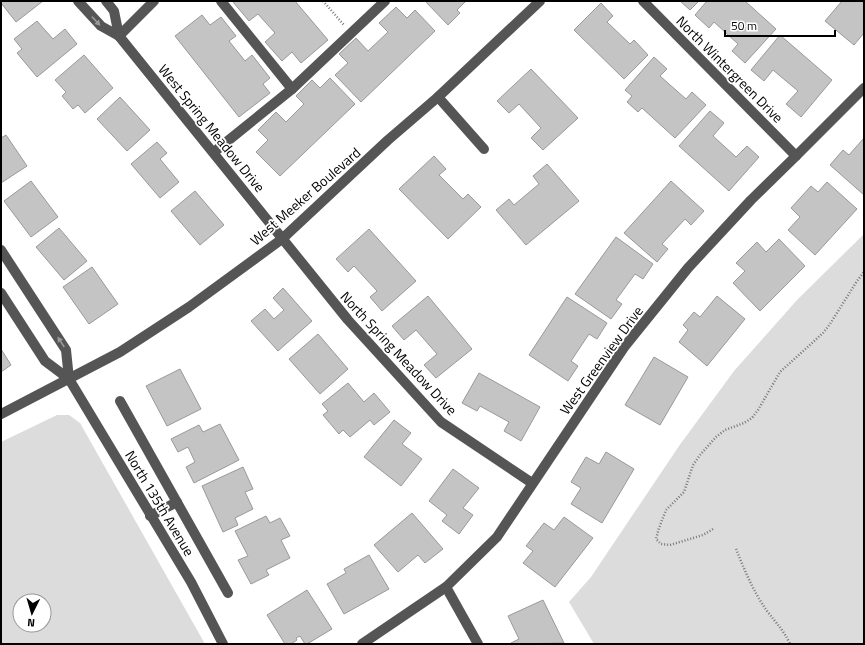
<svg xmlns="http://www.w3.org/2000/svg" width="865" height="645" font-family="'Titillium Web',sans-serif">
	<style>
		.green { fill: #dcdcdc; fill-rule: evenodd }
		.building { fill: #c4c4c4; stroke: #999 }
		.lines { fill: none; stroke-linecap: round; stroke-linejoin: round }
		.path { stroke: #777; stroke-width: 2.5; stroke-dasharray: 1 2; stroke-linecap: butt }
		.minor { stroke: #555; stroke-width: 10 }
		.oneway { fill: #999 }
		.labels { text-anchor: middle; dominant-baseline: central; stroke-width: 3.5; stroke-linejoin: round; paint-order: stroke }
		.street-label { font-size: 14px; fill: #000; stroke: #fff }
	</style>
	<rect width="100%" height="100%" fill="#fff"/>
	<g class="green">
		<polygon points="864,234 864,644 594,644 569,602 591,577 679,446 734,371 797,300"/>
		<path d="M57 415H69L80 423 205 644H1V442ZM20 601H44V625H20Z"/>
	</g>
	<g class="building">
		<polygon points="1,1 43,1 16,22 1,3"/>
		<polygon points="234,1 295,1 328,40 301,63 292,52 282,61 265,42 275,33 258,14 249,21 233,2"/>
		<polygon points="425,1 466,1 457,10 460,13 448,25"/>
		<polygon points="680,1 699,1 690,10"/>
		<polygon points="707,1 745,1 776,29 745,63 732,51 738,44 714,22 709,28 695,15"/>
		<polygon points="842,1 864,1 864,33 854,45 825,21"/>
		<polygon points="601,3 613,16 607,22 630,44 634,40 648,55 624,79 574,30"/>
		<polygon points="396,7 407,18 415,10 435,31 361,102 335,75 348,63 339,54 356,38 368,51 388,32 379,23"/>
		<polygon points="202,15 210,25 221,17 236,36 229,41 245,61 252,55 270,78 263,84 270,93 239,117 175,36"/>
		<polygon points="37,21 53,39 65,29 77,44 37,77 17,53 22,49 14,39"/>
		<polygon points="780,35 832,80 801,117 786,104 798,91 773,70 764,81 751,70"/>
		<polygon points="84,55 113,88 85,113 78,105 73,109 62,96 66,92 55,80"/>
		<polygon points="654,57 667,69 660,76 686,99 692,92 706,105 675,138 642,108 638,112 627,102 632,96 625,90"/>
		<polygon points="531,69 578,118 543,150 531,138 541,128 519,104 509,113 497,101"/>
		<polygon points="330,78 355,104 280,176 256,152 268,140 258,130 276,112 286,122 304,104 296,96 312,80 320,88"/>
		<polygon points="120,97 150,130 127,151 97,119"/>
		<polygon points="710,111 724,123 713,136 736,157 747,146 759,157 729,191 679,146"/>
		<polygon points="6,135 27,166 1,183 1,138"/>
		<polygon points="864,138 864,195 830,165 843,150 849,155"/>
		<polygon points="157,142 167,153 160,159 179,182 160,198 131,164"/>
		<polygon points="434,156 446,169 439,175 463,199 468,194 481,207 448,239 399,189"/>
		<polygon points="547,164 579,201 526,245 496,210 509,199 514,205 539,184 533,176"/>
		<polygon points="31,181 58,217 31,237 4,201"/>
		<polygon points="671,181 704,211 691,225 685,219 662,244 668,249 657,262 624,233"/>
		<polygon points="827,182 857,209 815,255 788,230 800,217 791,208 811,186 818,192"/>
		<polygon points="195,191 224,225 200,245 171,211"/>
		<polygon points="59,228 87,261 64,280 36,247"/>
		<polygon points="369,229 416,281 382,311 370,297 377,291 354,266 348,272 336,259"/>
		<polygon points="616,237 653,264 643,279 635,274 616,300 622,304 611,319 575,294"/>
		<polygon points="779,239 805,266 760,311 733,283 745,271 736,263 757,242 766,252"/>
		<polygon points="92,267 118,304 89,324 63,287"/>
		<polygon points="283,288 312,321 278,351 251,321 265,309 274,319 284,310 273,298"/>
		<polygon points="428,296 472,349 436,378 424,365 437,354 416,330 404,340 392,326"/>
		<polygon points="717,296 745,319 707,366 679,342 688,330 683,325 694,312 700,317"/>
		<polygon points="567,297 607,323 597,339 589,334 571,361 578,366 568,381 529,355"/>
		<polygon points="318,334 348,369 320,394 289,359"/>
		<polygon points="1,349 11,365 1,372"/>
		<polygon points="654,357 688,377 660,425 625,405"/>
		<polygon points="180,369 201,409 167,426 146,386"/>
		<polygon points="479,373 540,407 521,441 504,431 509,422 480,406 477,411 462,403"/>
		<polygon points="348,383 364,402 374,393 390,412 374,425 370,420 350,437 343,430 339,434 323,415 328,411 322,404"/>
		<polygon points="394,420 411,433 402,444 422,459 401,486 364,457"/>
		<polygon points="220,424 239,460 194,483 186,467 195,462 188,447 178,452 171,439 199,425 203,432"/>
		<polygon points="606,452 634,469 602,523 571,504 581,488 571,482 586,457 599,464"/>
		<polygon points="243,467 253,489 245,492 253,509 235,518 238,525 223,532 202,486"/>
		<polygon points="453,469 479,488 463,508 473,515 459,534 442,521 447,515 429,501"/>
		<polygon points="412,513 443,549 425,563 418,555 398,572 374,545"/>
		<polygon points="266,516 270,523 280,518 290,536 281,540 290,558 266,570 269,575 251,584 238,560 248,556 235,531"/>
		<polygon points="564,517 593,538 555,587 523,563 533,551 526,546 544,523 554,530"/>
		<polygon points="369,555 389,589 344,614 327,584 346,573 344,569"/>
		<polygon points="307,590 332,629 307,644 305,644 300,636 296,638 297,640 291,644 285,644 267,615"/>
		<polygon points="543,600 564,643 511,644 511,643 519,639 508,616"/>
	</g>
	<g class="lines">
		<g class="path">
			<polyline points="323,1 344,25"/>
			<polyline points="713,529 703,535 670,545 661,544 656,539 659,528 666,510 684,492 693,465 700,455 716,437 725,430 744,423 752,418 758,410 780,372 823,333 830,324 857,281 864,272"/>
			<path d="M736 549C744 569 754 593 767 611 776 623 783 629 790 644"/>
		</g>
		<g class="minor">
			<polyline points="78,1 101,26 119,36 348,320 441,422 532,483"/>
			<polyline points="106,1 114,11 119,36"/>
			<polyline points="221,1 292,89"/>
			<polyline points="643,1 796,156"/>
			<polyline points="119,36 154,1"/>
			<polyline points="438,97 484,149"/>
			<polyline points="214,152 292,89 385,1"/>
			<polyline points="1,250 66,350 69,379"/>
			<polyline points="1,293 45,361 69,379 191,582 223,644"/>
			<polyline points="120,401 228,593"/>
			<polyline points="1,414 120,352 189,307 282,239 388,140 438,97 540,1"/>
			<polyline points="150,516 177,502"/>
			<polyline points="446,587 478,644"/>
			<polyline points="362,644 446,587 497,537 625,346 688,268 751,200 796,156 864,88"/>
		</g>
	</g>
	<defs><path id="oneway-solid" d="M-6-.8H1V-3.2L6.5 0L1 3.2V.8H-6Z"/></defs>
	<g class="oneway">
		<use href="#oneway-solid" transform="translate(96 21) rotate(47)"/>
		<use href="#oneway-solid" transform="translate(61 342) rotate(-123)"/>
	</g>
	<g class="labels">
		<g class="street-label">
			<text transform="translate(730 69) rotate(45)">North Wintergreen Drive</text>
			<text transform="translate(212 128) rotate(51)">West Spring Meadow Drive</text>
			<text transform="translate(305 196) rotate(-41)">West Meeker Boulevard</text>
			<text transform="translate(399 353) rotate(47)">North Spring Meadow Drive</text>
			<text transform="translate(601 360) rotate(-54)">West Greenview Drive</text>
			<text transform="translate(160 503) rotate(59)">North 135th Avenue</text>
		</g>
	</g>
	<rect width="865" height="645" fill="none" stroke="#000000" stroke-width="4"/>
	<g transform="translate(32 613) rotate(185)"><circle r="19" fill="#ffffff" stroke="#999999"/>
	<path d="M0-3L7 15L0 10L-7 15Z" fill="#000000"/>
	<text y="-6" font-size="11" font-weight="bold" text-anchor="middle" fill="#000000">N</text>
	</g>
	<path d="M725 30v6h110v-6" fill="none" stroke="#000000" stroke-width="2"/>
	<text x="731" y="30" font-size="12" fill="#000000" stroke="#ffffff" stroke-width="3" paint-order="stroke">50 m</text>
</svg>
